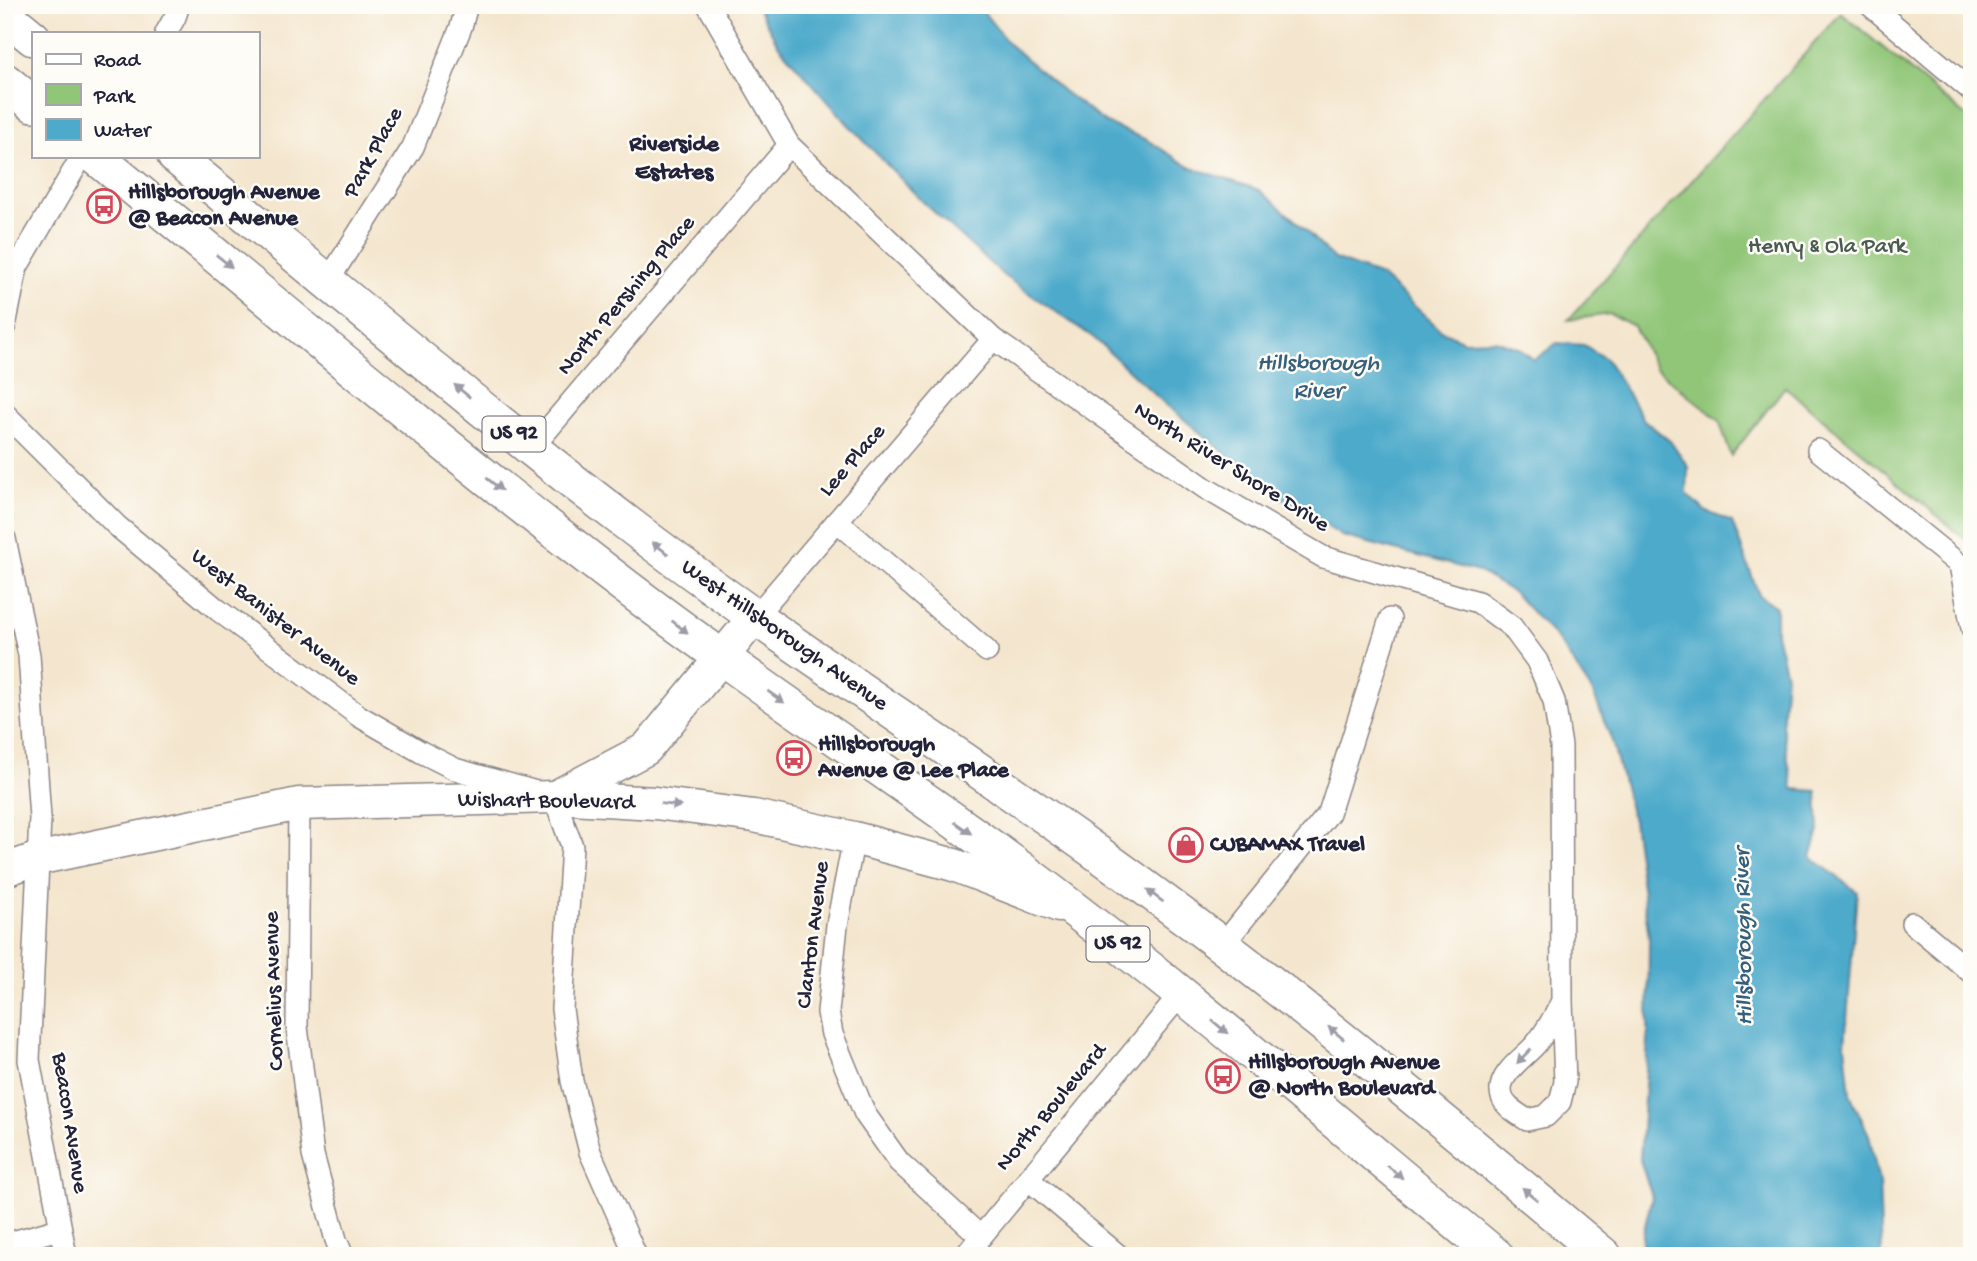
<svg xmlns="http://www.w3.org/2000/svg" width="1977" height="1261" font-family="'Gochi Hand',sans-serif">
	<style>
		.green { fill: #91c678; stroke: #5a745a; stroke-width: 2 }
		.water { fill: #4daacb; stroke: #386683; stroke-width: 2 }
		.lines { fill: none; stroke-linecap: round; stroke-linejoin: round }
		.street-casing { stroke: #8b8484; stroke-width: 24 }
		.secondary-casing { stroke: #8b8484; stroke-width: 35 }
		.primary-casing { stroke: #8b8484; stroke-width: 38 }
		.street { stroke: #fff; stroke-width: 21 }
		.secondary { stroke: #fff; stroke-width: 32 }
		.primary { stroke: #fff; stroke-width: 35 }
		.oneway { fill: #9c9ca7 }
		.labels { text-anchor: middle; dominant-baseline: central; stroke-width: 5; stroke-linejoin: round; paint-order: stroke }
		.shield { fill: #fdfcf7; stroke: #646373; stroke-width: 2 }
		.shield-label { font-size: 21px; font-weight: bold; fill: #22223b }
		.street-label { font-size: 23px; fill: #22223b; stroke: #fdfcf7 }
		.poi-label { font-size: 23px; font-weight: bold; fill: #22223b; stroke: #fdfcf7; text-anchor: start }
		.park-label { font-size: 23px; fill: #495b50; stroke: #fdfcf7 }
		.neighbourhood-label { font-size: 24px; font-weight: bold; fill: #22223b; stroke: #fdfcf7 }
		.water-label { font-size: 24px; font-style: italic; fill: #355f7c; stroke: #fdfcf7 }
	</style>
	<rect width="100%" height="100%" fill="#fdfcf7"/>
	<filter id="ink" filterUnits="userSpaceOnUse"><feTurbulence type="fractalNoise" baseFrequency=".0143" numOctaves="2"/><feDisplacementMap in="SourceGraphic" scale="14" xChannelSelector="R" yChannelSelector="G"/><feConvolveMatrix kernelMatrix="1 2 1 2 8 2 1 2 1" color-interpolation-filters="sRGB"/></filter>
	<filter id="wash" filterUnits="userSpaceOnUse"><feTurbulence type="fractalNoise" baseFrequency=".00686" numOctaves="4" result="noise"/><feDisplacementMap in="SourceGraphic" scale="28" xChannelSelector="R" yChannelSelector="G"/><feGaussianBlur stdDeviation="1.57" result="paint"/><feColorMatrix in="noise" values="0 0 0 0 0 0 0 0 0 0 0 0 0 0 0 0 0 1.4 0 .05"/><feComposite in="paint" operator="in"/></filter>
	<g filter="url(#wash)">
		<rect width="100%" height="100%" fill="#f4e6ce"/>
		<polygon class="green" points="1841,13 1972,121 1972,545 1785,387 1731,456 1719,420 1655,368 1634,326 1610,314 1568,320"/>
		<polygon class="water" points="756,5 978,5 1008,43 1063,91 1106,123 1147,140 1190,167 1259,190 1297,222 1334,259 1381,276 1442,331 1464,341 1495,340 1519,348 1534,360 1557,343 1584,345 1607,360 1644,420 1671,442 1688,466 1687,493 1705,511 1732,522 1759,595 1776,607 1776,633 1786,675 1782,725 1793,789 1817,791 1819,831 1811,857 1857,892 1845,1045 1850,1094 1869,1135 1879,1182 1882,1256 1641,1256 1643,1234 1652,1197 1640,1160 1648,1040 1649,938 1633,821 1612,741 1593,693 1558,640 1514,593 1479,572 1342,536 1290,503 1231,458 1164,403 1094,338 1004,276 921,200 847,123 779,46"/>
	</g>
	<g filter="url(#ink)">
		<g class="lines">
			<g class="street-casing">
				<g id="street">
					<path d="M708 5 789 145 993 339 1205 488 1323 557 1478 602 1512 627 1537 661 1554 701 1561 746 1562 1001 1565 1082 1560 1102 1546 1116 1527 1120C1517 1113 1502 1106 1501 1092 1499 1073 1525 1057 1536 1044 1547 1030 1555 1016 1562 1001"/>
					<polyline points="1870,5 1972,91"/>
					<polyline points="166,33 175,17 179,5"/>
					<polyline points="328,281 413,147 461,27 467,5"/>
					<polyline points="5,326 17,267 82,156"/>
					<polyline points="5,414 117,526 218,610 359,716 421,752 455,769 554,797 572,846 562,1009 572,1081 590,1152 636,1256"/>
					<polyline points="532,448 789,145"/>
					<polyline points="1818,450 1960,565 1972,628"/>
					<polyline points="837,521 987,651"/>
					<polyline points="5,539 29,655 40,818 29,1060 66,1256"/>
					<polyline points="754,618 993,339"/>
					<polyline points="299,804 297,1027 313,1155 336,1240 343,1256"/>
					<polyline points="854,838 837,925 828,1012 832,1034 865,1114 899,1162 980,1236"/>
					<polyline points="1912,923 1972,973"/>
					<polyline points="1222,946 1329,813 1390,619"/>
					<polyline points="1028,1179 1119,1256"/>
					<polyline points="5,1244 59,1229"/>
					<polyline points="965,1256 1181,994"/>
				</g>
			</g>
			<g class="secondary-casing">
				<g id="secondary">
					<polyline points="555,797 646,749 754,618"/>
					<polyline points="5,870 36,859 299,804 554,797 655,803 754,816 854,838 954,865 1059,906"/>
				</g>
			</g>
			<g class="primary-casing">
				<g id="primary">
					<polyline points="5,15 33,38"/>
					<polyline points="5,81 33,104"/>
					<path d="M95 156C261 292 425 432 595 563 725 664 862 754 995 850 1168 977 1331 1119 1496 1256"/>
					<path d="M175 156C327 280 476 408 632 527 784 643 945 744 1100 855 1275 980 1440 1118 1604 1256"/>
				</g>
			</g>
			<use href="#street" class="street"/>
			<use href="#secondary" class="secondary"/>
			<use href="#primary" class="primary"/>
		</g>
		<defs><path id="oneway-solid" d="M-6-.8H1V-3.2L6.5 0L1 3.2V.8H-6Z" transform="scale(1.75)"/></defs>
		<g class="oneway">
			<use href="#oneway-solid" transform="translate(224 261) rotate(39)"/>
			<use href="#oneway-solid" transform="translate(462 391) rotate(-141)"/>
			<use href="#oneway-solid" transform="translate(494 484) rotate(39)"/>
			<use href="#oneway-solid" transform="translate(660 548) rotate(-143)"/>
			<use href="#oneway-solid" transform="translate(680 627) rotate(37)"/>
			<use href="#oneway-solid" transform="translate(776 697) rotate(35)"/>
			<use href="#oneway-solid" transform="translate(671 805) rotate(7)"/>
			<use href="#oneway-solid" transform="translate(963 828) rotate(35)"/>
			<use href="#oneway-solid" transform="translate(1155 896) rotate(-144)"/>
			<use href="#oneway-solid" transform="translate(1220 1027) rotate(40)"/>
			<use href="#oneway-solid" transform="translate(1336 1033) rotate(-141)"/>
			<use href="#oneway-solid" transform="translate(1524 1056) rotate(134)"/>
			<use href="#oneway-solid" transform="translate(1395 1172) rotate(40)"/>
			<use href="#oneway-solid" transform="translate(1530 1194) rotate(-140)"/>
		</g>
	</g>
	<defs>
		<g id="bus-ring" transform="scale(1.75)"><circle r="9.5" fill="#fdfcf7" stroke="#d1495b" stroke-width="1.5"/><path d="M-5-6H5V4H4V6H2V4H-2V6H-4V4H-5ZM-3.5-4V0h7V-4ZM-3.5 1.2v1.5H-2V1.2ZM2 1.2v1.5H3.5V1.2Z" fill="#d1495b"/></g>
		<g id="shop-ring" transform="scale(1.75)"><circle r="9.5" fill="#fdfcf7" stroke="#d1495b" stroke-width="1.5"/><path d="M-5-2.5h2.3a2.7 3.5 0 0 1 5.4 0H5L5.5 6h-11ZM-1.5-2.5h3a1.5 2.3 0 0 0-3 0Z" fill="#d1495b"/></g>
	</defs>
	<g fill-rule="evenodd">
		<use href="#bus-ring" x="104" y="206"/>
		<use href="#bus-ring" x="794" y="758"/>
		<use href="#shop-ring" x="1186" y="845"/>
		<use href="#bus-ring" x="1223" y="1076"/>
	</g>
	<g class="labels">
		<g class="shield">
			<rect x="482.5" y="416.5" width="63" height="35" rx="5"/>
			<rect x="1086.5" y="926.5" width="63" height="35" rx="5"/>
		</g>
		<g class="shield-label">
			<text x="514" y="434">US 92</text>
			<text x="1118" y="944">US 92</text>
		</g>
		<g class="street-label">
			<text transform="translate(374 153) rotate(-61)">Park Place</text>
			<text transform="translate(627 296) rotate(-50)">North Pershing Place</text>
			<text transform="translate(853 461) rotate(-49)">Lee Place</text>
			<text transform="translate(1231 468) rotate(32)">North River Shore Drive</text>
			<text transform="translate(275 618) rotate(38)">West Banister Avenue</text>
			<text transform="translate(784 636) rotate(35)">West Hillsborough Avenue</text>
			<text transform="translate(546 802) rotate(1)">Wishart Boulevard</text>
			<text transform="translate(814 935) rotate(-83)">Clanton Avenue</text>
			<text transform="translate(275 991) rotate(-92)">Cornelius Avenue</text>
			<text transform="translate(1052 1108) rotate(-50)">North Boulevard</text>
			<text transform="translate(69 1123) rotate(81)">Beacon Avenue</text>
		</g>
		<g class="poi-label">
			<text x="128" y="193">Hillsborough Avenue<tspan x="128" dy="26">@ Beacon Avenue</tspan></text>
			<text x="818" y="745">Hillsborough<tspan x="818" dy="26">Avenue @ Lee Place</tspan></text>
			<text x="1210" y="845">CUBAMAX Travel</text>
			<text x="1248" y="1063">Hillsborough Avenue<tspan x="1248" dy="26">@ North Boulevard</tspan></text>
		</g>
		<g class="park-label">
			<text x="1827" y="247">Henry &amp; Ola Park</text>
		</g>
		<g class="neighbourhood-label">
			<text x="674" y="145">Riverside<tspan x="674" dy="28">Estates</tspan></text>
		</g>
		<g class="water-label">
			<text x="1318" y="364">Hillsborough<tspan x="1318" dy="28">River</tspan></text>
			<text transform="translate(1745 937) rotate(-91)">Hillsborough River</text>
		</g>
	</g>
	<rect width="1977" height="1261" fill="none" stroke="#fdfcf7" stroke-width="28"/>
	<rect x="32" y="32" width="228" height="126" fill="#fdfcf7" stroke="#a5a5ac" stroke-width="2"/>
	<rect x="46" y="54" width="35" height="10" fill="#ffffff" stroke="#a5a5ac" stroke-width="2"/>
	<text x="94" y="66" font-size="21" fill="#22223b">Road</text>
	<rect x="46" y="84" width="35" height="21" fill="#91c678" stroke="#a5a5ac" stroke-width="2"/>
	<text x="94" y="102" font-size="21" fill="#22223b">Park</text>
	<rect x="46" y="119" width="35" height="21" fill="#4daacb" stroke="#a5a5ac" stroke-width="2"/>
	<text x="94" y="136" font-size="21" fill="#22223b">Water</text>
</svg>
